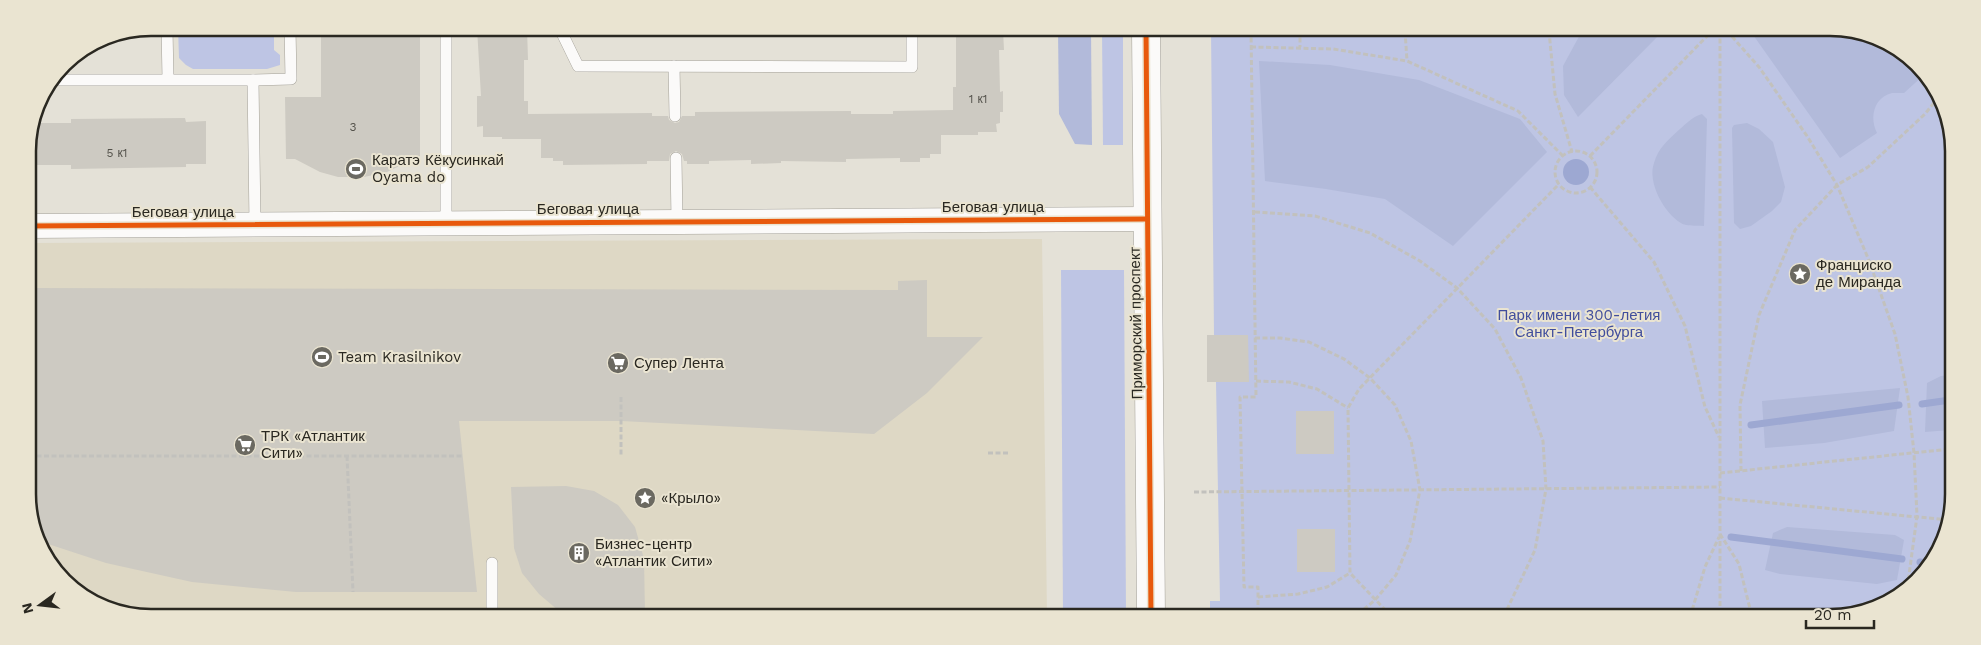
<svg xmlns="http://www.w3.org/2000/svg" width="1981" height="645" font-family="'Work Sans',sans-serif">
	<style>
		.built { fill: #ded8c5 }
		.green { fill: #bec5e4 }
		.forest { fill: #b2bada }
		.water { fill: #9da8d2 }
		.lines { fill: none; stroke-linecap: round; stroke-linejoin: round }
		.stream { stroke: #9da8d2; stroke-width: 7 }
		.building { fill: #cdcac2 }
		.service-casing { stroke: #a3a098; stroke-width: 12 }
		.minor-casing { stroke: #a3a098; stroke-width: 25 }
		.tertiary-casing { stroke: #a3a098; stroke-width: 29 }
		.path { stroke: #c2c1bd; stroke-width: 3; stroke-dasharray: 5 2.5; stroke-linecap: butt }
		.service { stroke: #fbfaf9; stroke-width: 11 }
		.minor { stroke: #fbfaf9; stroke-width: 24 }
		.tertiary { stroke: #fbfaf9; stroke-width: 28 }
		.cycleway-casing { stroke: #eae4d1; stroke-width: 8 }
		.cycleway { stroke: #e8590c; stroke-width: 5 }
		.labels { text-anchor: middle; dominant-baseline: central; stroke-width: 4; stroke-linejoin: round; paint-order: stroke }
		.number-label { font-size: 12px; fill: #54524b }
		.poi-label { font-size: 15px; fill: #2a2821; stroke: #eae4d1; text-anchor: start }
		.street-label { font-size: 15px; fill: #2a2821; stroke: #eae4d1 }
		.park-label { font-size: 15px; fill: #414e9d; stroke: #eae4d1 }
		.rim { fill: none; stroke: #2a2821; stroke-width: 2.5 }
	</style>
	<rect width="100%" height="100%" fill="#e4e1d7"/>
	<polygon class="built" points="1042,239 1047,615 119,613 58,576 30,518 28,243"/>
	<g class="green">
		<polygon points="178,28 274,28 274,50 280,55 280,65 267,69 193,69 186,65 179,58"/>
		<polygon points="1102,30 1123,30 1123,145 1103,145"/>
		<polygon points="1211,30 1862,32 1923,69 1951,127 1949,526 1933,562 1906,592 1838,617 1210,616 1210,601 1220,601 1216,382 1207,382 1207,336 1214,335"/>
		<polygon points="1061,270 1124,270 1126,616 1063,615"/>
	</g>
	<g class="forest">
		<polygon points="1058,30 1091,30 1092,145 1075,144 1059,114"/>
		<polygon points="1582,31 1663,31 1578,117 1564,95 1563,66"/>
		<path d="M1751 32H1862L1923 69 1925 74 1904 93C1901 93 1896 93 1892 93 1874 97 1869 118 1877 133L1840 158Z"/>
		<polygon points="1259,61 1330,65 1419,80 1520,119 1547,152 1453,246 1385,199 1326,189 1265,181"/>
		<path d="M1702 114 1707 119 1704 226C1697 225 1687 227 1681 223 1664 213 1647 182 1654 163 1658 148 1669 139 1680 129 1687 123 1692 117 1702 114Z"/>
		<polygon points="1747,123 1759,129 1773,142 1785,187 1781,202 1772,211 1751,226 1740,229 1734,223 1732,128 1734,125"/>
		<polygon points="1950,375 1950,430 1925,432 1927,383 1941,376"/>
		<polygon points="1900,388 1894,431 1824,443 1765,448 1762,401"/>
		<polygon points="1787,527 1895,535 1904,540 1897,580 1877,584 1780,574 1765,570 1773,533"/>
	</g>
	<circle class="water" cx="1576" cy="172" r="13"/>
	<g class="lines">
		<g class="stream">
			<polyline points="1922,404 1950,400"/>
			<polyline points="1751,425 1899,405"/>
			<polyline points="1731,537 1902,559"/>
			<polyline points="1920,562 1932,564"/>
		</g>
	</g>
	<g class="building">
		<polygon points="321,28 420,28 420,156 387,172 364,177 338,177 320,172 295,159 286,159 285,97 321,97"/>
		<polygon points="477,28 527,28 528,60 524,60 524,101 528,101 528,114 652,113 652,116 668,116 669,120 675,123 679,122 682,116 695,116 695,112 851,111 851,114 893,114 893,111 953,110 953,87 956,87 956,30 1003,30 1004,50 999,50 1000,92 1003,91 1003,112 1000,112 1000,123 996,124 997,132 978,132 978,135 941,135 941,154 930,154 930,158 920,158 920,162 900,162 900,158 846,159 846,162 781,161 781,163 751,164 751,160 709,161 709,164 687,164 687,161 684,161 682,154 676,151 670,154 669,161 647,161 647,164 563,165 563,161 553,161 553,158 541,158 541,139 502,139 502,137 483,137 483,126 477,127 477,96 481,96"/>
		<polygon points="185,118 186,122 206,121 206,164 186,164 186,167 71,169 71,165 28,165 28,143 32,123 71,123 71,119"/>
		<polygon points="927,280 927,337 983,337 927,393 874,434 621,421 459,421 477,592 296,592 192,582 106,563 42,542 30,518 29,288 898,290 898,281"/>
		<polygon points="1207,335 1248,335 1249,382 1207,382"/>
		<rect x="1296" y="411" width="38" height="43"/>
		<polygon points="566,486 594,491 618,505 635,527 644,559 645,614 572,614 559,611 539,594 522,573 514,548 511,487"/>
		<rect x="1297" y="529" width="38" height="43"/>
	</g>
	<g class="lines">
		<g class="service-casing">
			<g id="service">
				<polyline points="167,28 168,79"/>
				<polyline points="560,29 578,66 912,67 912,29"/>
				<polyline points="674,66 675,116"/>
				<polyline points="52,80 253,80 255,224"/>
				<polyline points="253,80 291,79 290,28"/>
				<polyline points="676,158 677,221"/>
				<polyline points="446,223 446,28"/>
				<polyline points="492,563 492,614"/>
			</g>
		</g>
		<g class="minor-casing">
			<polyline id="minor" points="28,226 1147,219"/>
		</g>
		<g class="tertiary-casing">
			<polyline id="tertiary" points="1146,30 1151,616"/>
		</g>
		<g class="path">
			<polyline points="1251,30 1256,397 1240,397 1244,587 1258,587 1258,616"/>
			<polyline points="1300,30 1300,47"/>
			<polyline points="1405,31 1407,61"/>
			<polyline points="1549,31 1555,94 1572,152"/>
			<polyline points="1720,31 1720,617"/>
			<polyline points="1727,31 1759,67 1807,136 1837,185 1868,258 1895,334 1908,397 1914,453 1917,516 1907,590"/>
			<polyline points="1251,47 1333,49 1407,61 1518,111 1563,156"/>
			<circle cx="1576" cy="172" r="21"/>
			<polyline points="1590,156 1712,31"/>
			<polyline points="1590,187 1654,262 1685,326 1705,407 1719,437"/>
			<polyline points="1255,212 1315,216 1370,233 1420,261 1457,288 1495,329 1521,378 1543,441 1546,489 1535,550 1504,616"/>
			<polyline points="1255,338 1280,338 1309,342 1344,359 1370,378 1395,405 1411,441 1420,490 1410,541 1396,575 1375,600 1356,616"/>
			<polyline points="1256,381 1289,382 1317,389 1348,408"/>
			<polyline points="621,397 621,456"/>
			<polyline points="988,453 1009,453"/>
			<polyline points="29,456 463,456"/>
			<polyline points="347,456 353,592"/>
			<polyline points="1741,471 1740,405 1759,315 1795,230 1837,185 1868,167 1925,114 1937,99"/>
			<polyline points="1720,473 1950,449"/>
			<polyline points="1194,492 1720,487"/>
			<polyline points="1720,498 1949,520"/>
			<polyline points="1720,534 1739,564 1752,617"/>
			<polyline points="1258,597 1298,594 1327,587 1350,573"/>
			<polyline points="1391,616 1350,573 1348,408 1359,389 1558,185"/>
			<polyline points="1690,617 1705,567 1719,537"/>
		</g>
		<use href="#service" class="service"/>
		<use href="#minor" class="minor"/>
		<use href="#tertiary" class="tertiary"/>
		<g class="cycleway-casing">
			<g id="cycleway">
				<polyline points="1146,30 1151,616"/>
				<polyline points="28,226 1147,219"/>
			</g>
		</g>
		<use href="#cycleway" class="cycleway"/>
	</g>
	<defs>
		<g id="stadium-disc" transform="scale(1.125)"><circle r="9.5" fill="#6b6961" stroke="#eae4d1"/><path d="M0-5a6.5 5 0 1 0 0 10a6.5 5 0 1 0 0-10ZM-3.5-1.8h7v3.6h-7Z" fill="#fff"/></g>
		<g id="sight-disc" transform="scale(1.125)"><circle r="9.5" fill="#6b6961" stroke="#eae4d1"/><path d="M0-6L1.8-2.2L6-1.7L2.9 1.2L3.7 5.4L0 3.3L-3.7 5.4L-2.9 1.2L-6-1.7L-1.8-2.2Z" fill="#fff"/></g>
		<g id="supermarket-disc" transform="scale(1.125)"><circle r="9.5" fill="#6b6961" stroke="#eae4d1"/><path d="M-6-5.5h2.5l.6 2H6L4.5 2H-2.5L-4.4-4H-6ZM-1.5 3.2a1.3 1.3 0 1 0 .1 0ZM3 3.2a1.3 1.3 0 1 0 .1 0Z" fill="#fff"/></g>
		<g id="building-disc" transform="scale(1.125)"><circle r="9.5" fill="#6b6961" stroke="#eae4d1"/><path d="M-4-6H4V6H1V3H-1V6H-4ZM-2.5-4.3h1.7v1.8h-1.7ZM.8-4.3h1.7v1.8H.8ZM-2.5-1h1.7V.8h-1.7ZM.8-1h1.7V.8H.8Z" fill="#fff"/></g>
	</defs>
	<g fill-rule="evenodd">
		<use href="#stadium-disc" x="356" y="169"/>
		<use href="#sight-disc" x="1800" y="274"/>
		<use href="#stadium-disc" x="322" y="357"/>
		<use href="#supermarket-disc" x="618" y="363"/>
		<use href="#supermarket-disc" x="245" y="445"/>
		<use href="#sight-disc" x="645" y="498"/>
		<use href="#building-disc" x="579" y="553"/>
	</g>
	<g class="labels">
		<g class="number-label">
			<text x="978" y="99">1 к1</text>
			<text x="353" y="127">3</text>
			<text x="117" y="153">5 к1</text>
		</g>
		<g class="poi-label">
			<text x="372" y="160">Каратэ Кёкусинкай<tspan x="372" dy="17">Oyama do</tspan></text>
			<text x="1816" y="265">Франциско<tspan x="1816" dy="17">де Миранда</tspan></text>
			<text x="338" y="357">Team Krasilnikov</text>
			<text x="634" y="363">Супер Лента</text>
			<text x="261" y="436">ТРК «Атлантик<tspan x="261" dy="17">Сити»</tspan></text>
			<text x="661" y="498">«Крыло»</text>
			<text x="595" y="544">Бизнес-центр<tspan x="595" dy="17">«Атлантик Сити»</tspan></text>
		</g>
		<g class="street-label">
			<text x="993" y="207">Беговая улица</text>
			<text x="588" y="209">Беговая улица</text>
			<text x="183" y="212">Беговая улица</text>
			<text transform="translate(1136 323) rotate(-91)">Приморский проспект</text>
		</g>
		<g class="park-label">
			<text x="1579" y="315">Парк имени 300-летия<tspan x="1579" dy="17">Санкт-Петербурга</tspan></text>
		</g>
	</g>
	<path d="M0 0H1981V645H0ZM151 36H1830A115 115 0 0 1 1945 151V494A115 115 0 0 1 1830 609H151A115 115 0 0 1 36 494V151A115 115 0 0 1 151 36Z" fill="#eae4d1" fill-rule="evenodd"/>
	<path class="rim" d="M151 36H1830A115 115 0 0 1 1945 151V494A115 115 0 0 1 1830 609H151A115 115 0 0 1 36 494V151A115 115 0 0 1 151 36Z"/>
	<g transform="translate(40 605) rotate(255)" stroke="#eae4d1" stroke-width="4" paint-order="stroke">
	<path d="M0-4L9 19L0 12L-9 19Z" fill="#2a2821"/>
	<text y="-8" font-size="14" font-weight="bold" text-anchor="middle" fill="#2a2821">N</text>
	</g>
	<path d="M1806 620v8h68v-8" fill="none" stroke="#2a2821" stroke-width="2.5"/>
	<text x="1814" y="620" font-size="15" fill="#2a2821" stroke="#eae4d1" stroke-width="4" paint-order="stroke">20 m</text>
</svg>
